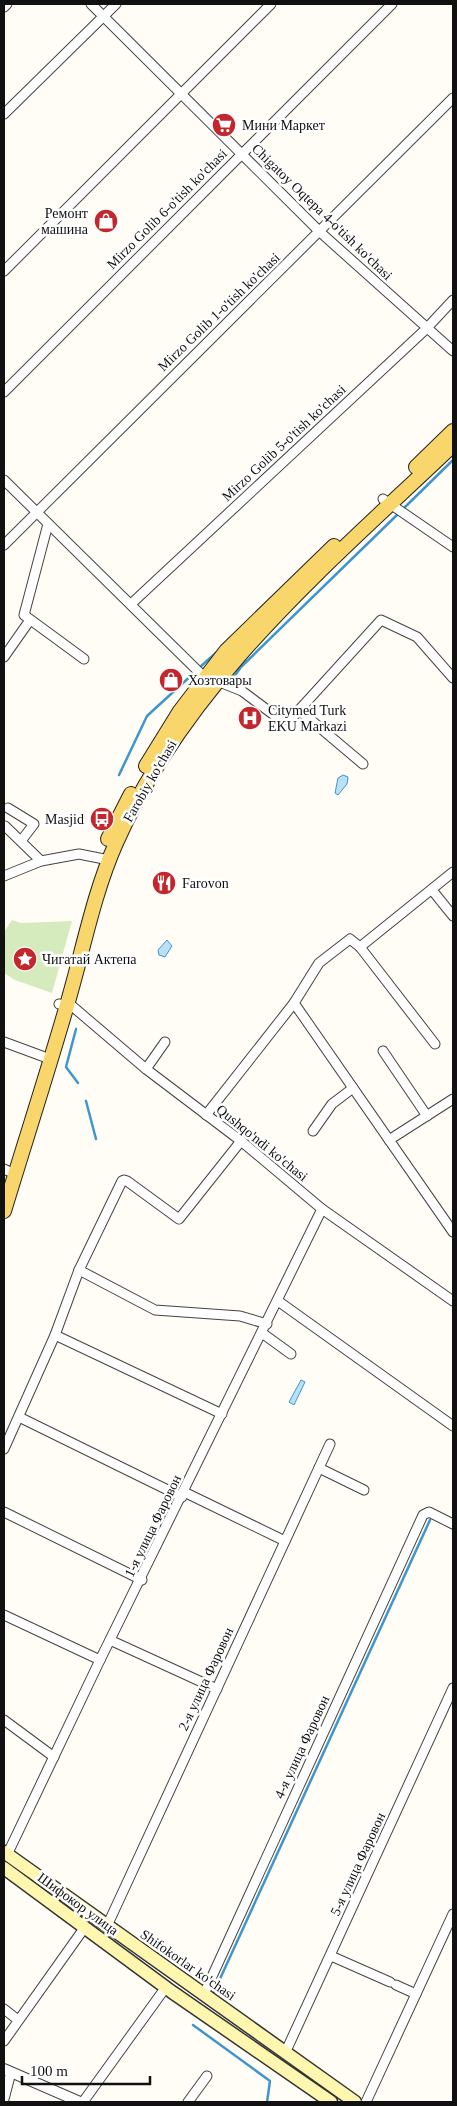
<svg xmlns="http://www.w3.org/2000/svg" width="457" height="2106" font-family="'Times New Roman',serif">
	<style>
		.green { fill: #d5ebbd }
		.water { fill: #b9e0f7; stroke: #3f96cf }
		.lines { fill: none; stroke-linecap: round; stroke-linejoin: round }
		.stream { stroke: #3f96cf; stroke-width: 2.5 }
		.minor-casing { stroke: #444; stroke-width: 11 }
		.tertiary-casing { stroke: #444; stroke-width: 12 }
		.secondary-casing { stroke: #333; stroke-width: 15 }
		.primary-casing { stroke: #222; stroke-width: 16 }
		.minor { stroke: #fff; stroke-width: 9 }
		.tertiary { stroke: #fff; stroke-width: 10 }
		.secondary { stroke: #fff6b0; stroke-width: 12 }
		.primary { stroke: #f9d66b; stroke-width: 14 }
		.labels { text-anchor: middle; dominant-baseline: central; stroke-width: 5; stroke-linejoin: round; paint-order: stroke }
		.poi-label { font-size: 14px; fill: #111; stroke: #fff; text-anchor: start }
		.street-label { font-size: 14px; fill: #111; stroke: #fff }
	</style>
	<rect width="100%" height="100%" fill="#fffdf5"/>
	<polygon class="green" points="12,920 21,923 72,921 52,993 15,980 4,973 4,932"/>
	<g class="water">
		<polygon points="343,775 348,777 347,784 338,795 335,793 338,778"/>
		<polygon points="167,940 172,946 165,957 159,955 158,950"/>
		<polygon points="301,1380 305,1382 294,1405 289,1402"/>
	</g>
	<g class="lines">
		<g class="stream">
			<polyline points="403,509 453,460"/>
			<polyline points="199,668 219,650"/>
			<polyline points="231,681 241,667 399,513"/>
			<polyline points="119,775 147,716 195,672"/>
			<polyline points="76,1029 66,1067 78,1083"/>
			<polyline points="86,1101 96,1139"/>
			<polyline points="214,1992 430,1520"/>
			<polyline points="193,2025 270,2081 267,2102"/>
		</g>
		<g class="minor-casing">
			<g id="minor">
				<polyline points="91,4 320,232 453,351"/>
				<polyline points="4,7 7,4"/>
				<polyline points="4,114 116,4"/>
				<polyline points="4,271 271,4"/>
				<polyline points="4,392 392,4"/>
				<polyline points="4,480 202,675 242,691 278,718 290,720 381,620 417,637 453,678"/>
				<polyline points="383,499 453,547"/>
				<polyline points="48,524 24,615 84,659"/>
				<polyline points="4,545 453,98"/>
				<polyline points="131,604 426,329 453,300"/>
				<polyline points="4,657 30,620"/>
				<polyline points="299,710 363,764"/>
				<polyline points="8,808 34,824 21,841"/>
				<polyline points="5,826 41,861"/>
				<polyline points="4,876 41,861 79,854 109,860"/>
				<polyline points="432,890 453,916"/>
				<polyline points="360,947 453,872"/>
				<polyline points="294,1003 453,1232"/>
				<polyline points="59,1004 72,1006 146,1069 241,1141 322,1209 453,1301"/>
				<polyline points="4,1042 50,1059"/>
				<polyline points="383,1051 427,1116"/>
				<polyline points="146,1069 165,1042"/>
				<polyline points="206,1115 294,1003 319,963 350,939 360,947 435,1044"/>
				<polyline points="313,1131 332,1104 353,1088"/>
				<polyline points="389,1140 453,1099"/>
				<polyline points="4,1169 8,1171"/>
				<polyline points="79,1270 155,1310 240,1316 267,1324"/>
				<polyline points="278,1301 453,1426"/>
				<polyline points="262,1333 291,1354"/>
				<polyline points="55,1335 222,1414"/>
				<polyline points="19,1417 182,1497"/>
				<polyline points="4,1449 55,1335 79,1270 122,1181 124,1180 127,1181 179,1219 241,1141"/>
				<polyline points="319,1468 364,1490"/>
				<polyline points="184,1492 285,1541"/>
				<polyline points="4,1512 142,1580"/>
				<polyline points="4,1615 100,1660"/>
				<polyline points="112,1641 217,1689"/>
				<polyline points="4,1720 54,1757"/>
				<polyline points="7,1855 100,1660 322,1209"/>
				<polyline points="107,1926 330,1444"/>
				<polyline points="331,1956 390,1982"/>
				<polyline points="396,1985 416,1994"/>
				<polyline points="204,1994 423,1515 429,1512 453,1524"/>
				<polyline points="4,2009 18,2020"/>
				<polyline points="4,2041 85,1927"/>
				<polyline points="286,2051 453,1688"/>
				<polyline points="4,2099 11,2072"/>
				<polyline points="83,2102 166,1987"/>
				<polyline points="188,2102 207,2076"/>
				<polyline points="366,2102 453,1914"/>
			</g>
		</g>
		<g class="tertiary-casing">
			<polyline id="tertiary" points="4,2069 80,2102"/>
		</g>
		<g class="secondary-casing">
			<g id="secondary">
				<polyline points="4,1852 355,2102"/>
				<polyline points="4,1868 172,1992 331,2102"/>
			</g>
		</g>
		<g class="primary-casing">
			<g id="primary">
				<polyline points="416,467 453,431"/>
				<polyline points="146,766 180,711 226,651 334,546"/>
				<polyline points="108,839 131,794"/>
				<path d="M4 1211C25 1142 47 1074 67 1005 83 951 93 895 116 843 188 680 327 565 453 445"/>
			</g>
		</g>
		<use href="#minor" class="minor"/>
		<use href="#tertiary" class="tertiary"/>
		<use href="#secondary" class="secondary"/>
		<use href="#primary" class="primary"/>
	</g>
	<defs>
		<g id="supermarket-disc" transform="scale(1.25)"><circle r="9.5" fill="#c4262e" stroke="#fff"/><path d="M-6-5.5h2.5l.6 2H6L4.5 2H-2.5L-4.4-4H-6ZM-1.5 3.2a1.3 1.3 0 1 0 .1 0ZM3 3.2a1.3 1.3 0 1 0 .1 0Z" fill="#fff"/></g>
		<g id="shop-disc" transform="scale(1.25)"><circle r="9.5" fill="#c4262e" stroke="#fff"/><path d="M-5-2.5h2.3a2.7 3.5 0 0 1 5.4 0H5L5.5 6h-11ZM-1.5-2.5h3a1.5 2.3 0 0 0-3 0Z" fill="#fff"/></g>
		<g id="hospital-disc" transform="scale(1.25)"><circle r="9.5" fill="#c4262e" stroke="#fff"/><path d="M-5-5h3v3.5h4V-5h3V5h-3V1.5h-4V5h-3Z" fill="#fff"/></g>
		<g id="bus-disc" transform="scale(1.25)"><circle r="9.5" fill="#c4262e" stroke="#fff"/><path d="M-5-6H5V4H4V6H2V4H-2V6H-4V4H-5ZM-3.5-4V0h7V-4ZM-3.5 1.2v1.5H-2V1.2ZM2 1.2v1.5H3.5V1.2Z" fill="#fff"/></g>
		<g id="restaurant-disc" transform="scale(1.25)"><circle r="9.5" fill="#c4262e" stroke="#fff"/><path d="M-5-6h1v4h1v-4h1v4h1v-4h1v5L-1.5 .5V6h-2V.5L-5-1ZM5-6V6H3V1.5H1.5Q1.5-4 5-6Z" fill="#fff"/></g>
		<g id="sight-disc" transform="scale(1.25)"><circle r="9.5" fill="#c4262e" stroke="#fff"/><path d="M0-6L1.8-2.2L6-1.7L2.9 1.2L3.7 5.4L0 3.3L-3.7 5.4L-2.9 1.2L-6-1.7L-1.8-2.2Z" fill="#fff"/></g>
	</defs>
	<g fill-rule="evenodd">
		<use href="#supermarket-disc" x="224" y="125"/>
		<use href="#shop-disc" x="106" y="221"/>
		<use href="#shop-disc" x="171" y="680"/>
		<use href="#hospital-disc" x="250" y="718"/>
		<use href="#bus-disc" x="102" y="819"/>
		<use href="#restaurant-disc" x="164" y="883"/>
		<use href="#sight-disc" x="25" y="959"/>
	</g>
	<g class="labels">
		<g class="poi-label">
			<text x="242" y="125">Мини Маркет</text>
			<text x="88" y="213" text-anchor="end">Ремонт<tspan x="88" dy="16">машина</tspan></text>
			<text x="188" y="680">Хозтовары</text>
			<text x="268" y="710">Citymed Turk<tspan x="268" dy="16">EKU Markazi</tspan></text>
			<text x="84" y="819" text-anchor="end">Masjid</text>
			<text x="182" y="883">Farovon</text>
			<text x="42" y="959">Чигатай Актепа</text>
		</g>
		<g class="street-label">
			<text transform="translate(167 209) rotate(-45)">Mirzo Golib 6-o'tish ko'chasi</text>
			<text transform="translate(322 212) rotate(44)">Chigatoy Oqtepa 4-o'tish ko'chasi</text>
			<text transform="translate(219 312) rotate(-44)">Mirzo Golib 1-o'tish ko'chasi</text>
			<text transform="translate(284 443) rotate(-43)">Mirzo Golib 5-o'tish ko'chasi</text>
			<text transform="translate(150 781) rotate(-60)">Farobiy ko'chasi</text>
			<text transform="translate(262 1143) rotate(39)">Qushqo'ndi ko'chasi</text>
			<text transform="translate(153 1526) rotate(-64)">1-я улица Фаровон</text>
			<text transform="translate(206 1679) rotate(-65)">2-я улица Фаровон</text>
			<text transform="translate(302 1747) rotate(-65)">4-я улица Фаровон</text>
			<text transform="translate(358 1864) rotate(-65)">5-я улица Фаровон</text>
			<text transform="translate(78 1904) rotate(36)">Шифокор улица</text>
			<text transform="translate(188 1965) rotate(35)">Shifokorlar ko'chasi</text>
		</g>
	</g>
	<rect width="457" height="2106" fill="none" stroke="#111111" stroke-width="10"/>
	<path d="M22 2076v8h128v-8" fill="none" stroke="#111111" stroke-width="2.5"/>
	<text x="30" y="2076" font-size="15" fill="#111111" stroke="#ffffff" stroke-width="4" paint-order="stroke">100 m</text>
</svg>
